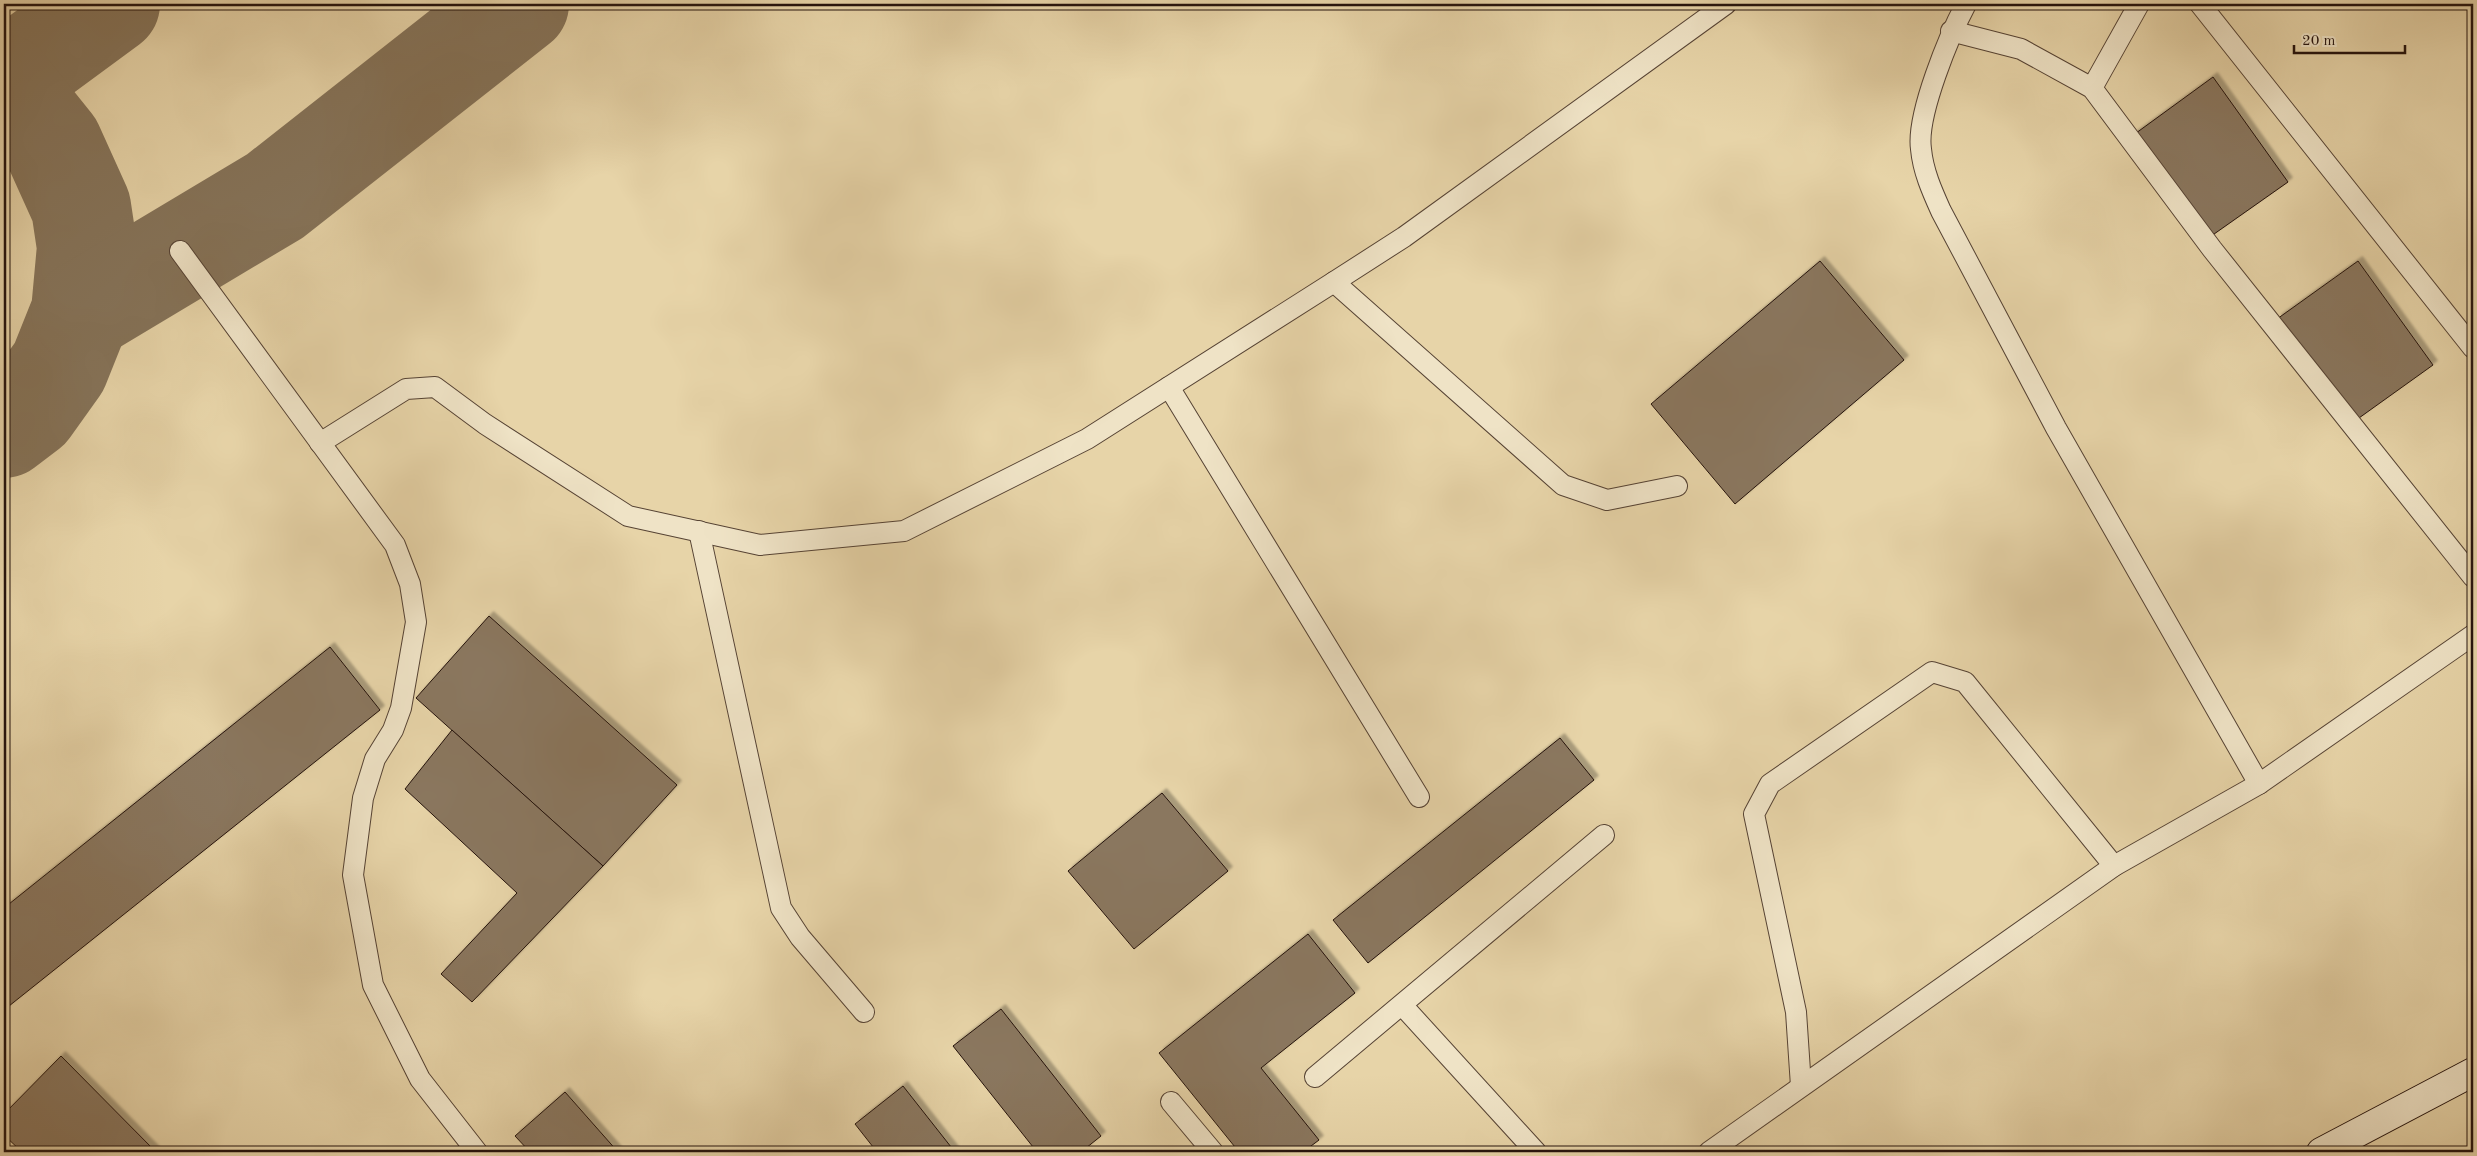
<svg xmlns="http://www.w3.org/2000/svg" width="2477" height="1156" font-family="'Old Standard TT',serif">
	<style>
		.lines { fill: none; stroke-linecap: round; stroke-linejoin: round }
		.taxiway { stroke: #86745a; stroke-width: 100 }
		.building { fill: #8a775e; stroke: #25130d; filter: url(#shadow) }
		.lane-casing { stroke: #564334; stroke-width: 22 }
		.secondary-casing { stroke: #25130d; stroke-width: 30 }
		.lane { stroke: #efe3c6; stroke-width: 20 }
		.secondary { stroke: #efe3c6; stroke-width: 28 }
	</style>
	<defs>
		<filter id="shadow"><feDropShadow dx="4.5" dy="-4.5" stdDeviation="1" flood-color="#0004"/></filter>
	</defs>
	<rect width="100%" height="100%" fill="#e7d4a8"/>
	<filter id="stains"><feTurbulence type="fractalNoise" baseFrequency=".004" numOctaves="4"/><feColorMatrix values="0 0 0 0 .2 0 0 0 0 .09 0 0 0 0 .02 0 0 0 .5 -.17"/></filter>
	<radialGradient id="worn" r=".72"><stop offset=".6" stop-color="#630" stop-opacity="0"/><stop offset="1" stop-color="#630" stop-opacity=".3"/></radialGradient>
	<g class="lines">
		<g class="taxiway">
			<polyline points="4,82 110,4"/>
			<polyline points="4,84 53,145 81,207 87,247 81,312 59,367 29,409 4,428"/>
			<polyline points="81,312 275,196 519,4"/>
		</g>
	</g>
	<g class="building">
		<polygon points="2213,77 2288,182 2207,239 2132,136"/>
		<polygon points="1820,261 1904,360 1735,504 1651,404"/>
		<polygon points="2358,261 2433,365 2352,423 2277,319"/>
		<polygon points="489,616 677,785 603,866 416,698"/>
		<polygon points="330,647 380,710 4,1010 4,908"/>
		<polygon points="452,730 603,866 472,1002 441,974 517,893 405,789"/>
		<polygon points="1560,738 1594,780 1368,963 1333,920"/>
		<polygon points="1162,793 1228,871 1134,949 1068,871"/>
		<polygon points="1308,934 1355,993 1261,1068 1319,1140 1303,1152 1239,1152 1159,1053"/>
		<polygon points="1001,1009 1101,1136 1081,1152 1037,1152 953,1046"/>
		<polygon points="61,1056 156,1152 22,1152 4,1135 4,1114"/>
		<polygon points="903,1086 955,1152 877,1152 855,1124"/>
		<polygon points="565,1092 618,1152 530,1152 515,1136"/>
	</g>
	<g class="lines">
		<g class="lane-casing">
			<g id="lane">
				<path d="M1966 4C1950 34 1916 115 1921 149 1923 171 1932 191 1941 211L2056 428 2259 784"/>
				<polyline points="2200,4 2473,348"/>
				<polyline points="1951,31 2021,49 2092,88 2212,249 2473,577"/>
				<polyline points="2092,88 2139,4"/>
				<polyline points="180,251 395,545 410,584 416,622 401,708 393,730 375,759 363,798 353,875 373,985 420,1079 477,1152"/>
				<polyline points="1334,282 1563,485 1607,500 1677,486"/>
				<polyline points="1169,387 1419,797"/>
				<polyline points="320,443 406,389 435,387 485,424 628,516 760,545 904,531 1087,439 1334,282 1404,237 1726,4"/>
				<polyline points="699,531 781,908 800,937 864,1012"/>
				<polyline points="1402,1005 1536,1152"/>
				<polyline points="1315,1077 1604,835"/>
				<polyline points="1801,1086 1796,1012 1754,814 1770,784 1932,672 1965,682 2114,866"/>
				<polyline points="1171,1102 1213,1152"/>
				<polyline points="1709,1152 2114,866 2259,784 2473,635"/>
			</g>
		</g>
		<g class="secondary-casing">
			<polyline id="secondary" points="2321,1152 2473,1072"/>
		</g>
		<use href="#lane" class="lane"/>
		<use href="#secondary" class="secondary"/>
	</g>
	<rect width="2477" height="1156" fill="none" stroke="#e7d4a8" stroke-width="20"/>
	<rect x="5" y="5" width="2467" height="1146" fill="none" stroke="#25130d" stroke-width="2.5"/>
	<rect x="10" y="10" width="2457" height="1136" fill="none" stroke="#25130d"/>
	<path d="M2294 45v8h111v-8" fill="none" stroke="#25130d" stroke-width="2.5"/>
	<text x="2302" y="45" font-size="15" fill="#25130d" stroke="#efe3c6" stroke-width="4" paint-order="stroke">20 m</text>
	<rect width="100%" height="100%" filter="url(#stains)"/>
	<rect width="100%" height="100%" fill="url(#worn)"/>
</svg>
